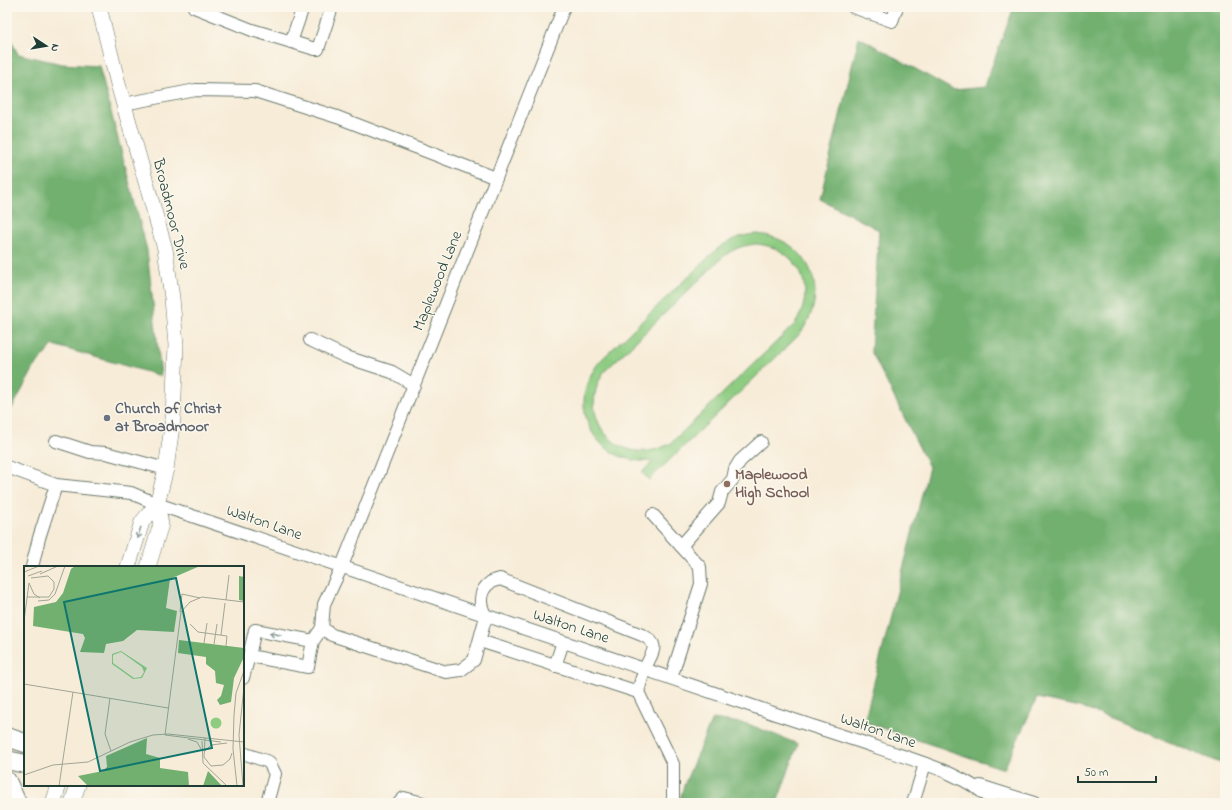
<svg xmlns="http://www.w3.org/2000/svg" width="1232" height="810" font-family="'Indie Flower',sans-serif">
	<style>
		.green { fill: #8ecc82; stroke: #56845b; fill-rule: evenodd }
		.forest { fill: #72b070; stroke: #487652 }
		.lines { fill: none; stroke-linecap: round; stroke-linejoin: round }
		.minor-casing { stroke: #6b7a6d; stroke-width: 14 }
		.major-casing { stroke: #6b7a6d; stroke-width: 16 }
		.highway-casing { stroke: #6b7a6d; stroke-width: 20 }
		.minor { stroke: #fff; stroke-width: 12 }
		.major { stroke: #fff; stroke-width: 15 }
		.highway { stroke: #fff; stroke-width: 18 }
		.oneway { stroke: #8f9e9a }
		.worship-dot { fill: #6b7280; stroke: #fbf7ec; stroke-width: 1.5 }
		.education-dot { fill: #8d6e63; stroke: #fbf7ec; stroke-width: 1.5 }
		.labels { text-anchor: middle; dominant-baseline: central; stroke-width: 3; stroke-linejoin: round; paint-order: stroke }
		.street-label { font-size: 16px; fill: #1f3d34; stroke: #fbf7ec }
		.worship-label { font-size: 16px; font-weight: bold; fill: #5b616d; stroke: #fbf7ec; text-anchor: start }
		.education-label { font-size: 16px; font-weight: bold; fill: #785e54; stroke: #fbf7ec; text-anchor: start }
		.inset-road { fill: none; stroke: #a1a696; stroke-width: 1 }
		.view { fill: #0f766e; fill-opacity: 0.15; stroke: #0f766e; stroke-width: 2 }
		.inset-edge { fill: none; stroke: #1f3d34; stroke-width: 2 }
	</style>
	<rect width="100%" height="100%" fill="#fbf7ec"/>
	<filter id="ink" filterUnits="userSpaceOnUse"><feTurbulence type="fractalNoise" baseFrequency=".025" numOctaves="2"/><feDisplacementMap in="SourceGraphic" scale="8" xChannelSelector="R" yChannelSelector="G"/><feConvolveMatrix kernelMatrix="1 2 1 2 8 2 1 2 1" color-interpolation-filters="sRGB"/></filter>
	<filter id="wash" filterUnits="userSpaceOnUse"><feTurbulence type="fractalNoise" baseFrequency=".012" numOctaves="4" result="noise"/><feDisplacementMap in="SourceGraphic" scale="16" xChannelSelector="R" yChannelSelector="G"/><feGaussianBlur stdDeviation="0.9" result="paint"/><feColorMatrix in="noise" values="0 0 0 0 0 0 0 0 0 0 0 0 0 0 0 0 0 1.4 0 .05"/><feComposite in="paint" operator="in"/></filter>
	<g filter="url(#wash)">
		<rect width="100%" height="100%" fill="#f7ecd8"/>
		<path class="green" d="M757 234C812 239 833 296 797 337L649 480 642 472 653 461C593 466 562 403 602 359L715 251C728 240 740 235 757 234ZM757 244C799 248 818 289 795 324L671 443C622 472 573 419 604 372L722 258C732 249 743 245 757 244Z"/>
		<g class="forest">
			<polygon points="1014,7 1225,7 1225,765 1113,719 1079,707 1037,698 1004,769 864,722 929,467 871,351 879,230 820,199 859,37 953,90 984,87"/>
			<polygon points="7,33 18,54 62,64 99,66 147,250 161,376 53,345 35,366 11,410 7,437"/>
			<polygon points="712,719 748,724 798,744 777,803 679,803 684,785"/>
		</g>
	</g>
	<g filter="url(#ink)">
		<g class="lines">
			<g class="minor-casing">
				<g id="minor">
					<polyline points="194,7 252,30 315,49 318,49 332,7"/>
					<polyline points="853,7 892,21 897,7"/>
					<polyline points="291,42 303,7"/>
					<polyline points="124,104 196,90 255,91 337,117 496,178"/>
					<polyline points="310,340 346,357 392,372 414,385"/>
					<polyline points="56,441 90,452 106,453 166,469"/>
					<path d="M7 467 56 485 131 493 157 504C360 573 562 641 764 710 802 723 841 735 879 748 916 761 967 774 995 803"/>
					<polyline points="653,515 700,567 701,584 671,678"/>
					<polyline points="681,546 719,503 722,492 733,479 735,469 740,461 761,442"/>
					<polyline points="32,567 39,538 56,485"/>
					<polyline points="313,641 255,630 249,656 308,667 313,641 322,628"/>
					<path d="M480 641 638 692C640 684 642 677 645 669 650 654 663 645 642 635L500 579C497 580 493 581 491 582 478 591 479 605 486 616L474 660 461 670 446 672 332 635 322 628 324 604 342 566 564 7"/>
					<polyline points="555,666 563,642"/>
					<polyline points="243,678 249,656"/>
					<polyline points="638,692 673,764 673,798 672,803"/>
					<polyline points="243,753 269,762 275,774 267,803"/>
					<polyline points="980,786 1034,803"/>
					<polyline points="399,803 404,798 423,803"/>
					<polyline points="913,803 925,764"/>
				</g>
			</g>
			<g class="major-casing">
				<g id="major">
					<polyline points="99,7 118,84 165,249 172,298 176,345 173,419 166,469 157,504 161,524 148,567"/>
					<polyline points="128,567 142,522 157,504"/>
					<polyline points="53,803 59,785"/>
					<polyline points="72,803 78,785"/>
				</g>
			</g>
			<g class="highway-casing">
				<g id="highway">
					<polyline points="7,737 25,743"/>
					<polyline points="7,760 25,764"/>
					<polyline points="7,781 17,803"/>
				</g>
			</g>
			<use href="#minor" class="minor"/>
			<use href="#major" class="major"/>
			<use href="#highway" class="highway"/>
		</g>
		<defs><path id="oneway-shaft" d="M-6 0H5M1.5-3L5.5 0L1.5 3" fill="none" stroke-width="1.6" stroke-linecap="round" stroke-linejoin="round"/></defs>
		<g class="oneway">
			<use href="#oneway-shaft" transform="translate(139 533) rotate(108)"/>
			<use href="#oneway-shaft" transform="translate(275 634) rotate(-169)"/>
		</g>
	</g>
	<circle class="worship-dot" cx="107" cy="418" r="4"/>
	<circle class="education-dot" cx="727" cy="484" r="4"/>
	<g class="labels">
		<g class="street-label">
			<text transform="translate(171 214) rotate(76)">Broadmoor Drive</text>
			<text transform="translate(438 281) rotate(-68)">Maplewood Lane</text>
			<text transform="translate(264 523) rotate(19)">Walton Lane</text>
			<text transform="translate(571 627) rotate(18)">Walton Lane</text>
			<text transform="translate(878 731) rotate(19)">Walton Lane</text>
		</g>
		<g class="worship-label">
			<text x="115" y="409">Church of Christ<tspan x="115" dy="18">at Broadmoor</tspan></text>
		</g>
		<g class="education-label">
			<text x="735" y="475">Maplewood<tspan x="735" dy="18">High School</tspan></text>
		</g>
	</g>
	<g transform="translate(24 566)">
		<rect width="220" height="220" fill="#f7ecd8"/>
		<path d="M97 85 123 102 118 112 109 113 88 98V88ZM97 86 118 101 120 106 117 111 110 112 89 97V89ZM186.5 157a5.5 5.5 0 1 1 11 0a5.5 5.5 0 1 1-11 0Z" fill="#8ecc82" fill-rule="evenodd"/>
		<path d="M51 0H176L146 13 142 42 153 45 150 66 113 64 99 75 82 78 80 87 56 86 61 72 59 68 9 60 10 41 32 36 39 27 47 3ZM215 10 220 11V35L215 34ZM155 74 220 82V91L210 112 207 136 196 139 193 134 197 130 200 119 192 117 191 105 182 98V91L154 87ZM123 172 122 188 136 192V202L164 206 165 220H64L54 210 79 205 83 201 82 190ZM184 205 198 220H179Z" fill="#72b070"/>
		<path class="inset-road" d="M0 6 15 0M16 8 34 0M4 10 18 5M5 17 10 28 16 32M3 31H25L30 23V16L24 10 7 12M202 34 205 9M14 35 25 34 31 28 41 0M156 46 158 28 176 32M0 55 5 17M166 58 174 66 203 70 202 80M197 69 201 37M180 77 183 57M190 78 193 58M0 118 144 142M86 132 81 168 87 185M141 169 157 46 166 36 178 31 220 36M141 169 197 176M181 172 180 191 187 200 199 199 206 193 208 187M164 173 173 176 177 183M178 175 179 197 203 220M180 186 187 179 203 177M0 209 29 199 64 196 106 176 129 169 144 168 220 176M35 220 49 126M213 220 209 183 210 149 212 127 220 105M219 220 215 169 220 121"/>
		<path class="view" d="M152 12 188 182 76 205 40 36Z"/>
		<rect width="220" height="220" class="inset-edge"/>
	</g>
	<rect width="1232" height="810" fill="none" stroke="#fbf7ec" stroke-width="24"/>
	<g transform="translate(46 46) rotate(102)" stroke="#fbf7ec" stroke-width="3" paint-order="stroke">
	<path d="M0-3L7 15L0 10L-7 15Z" fill="#1f3d34"/>
	<text y="-6" font-size="11" font-weight="bold" text-anchor="middle" fill="#1f3d34">N</text>
	</g>
	<path d="M1078 776v6h78v-6" fill="none" stroke="#1f3d34" stroke-width="2"/>
	<text x="1084" y="776" font-size="12" fill="#1f3d34" stroke="#fbf7ec" stroke-width="3" paint-order="stroke">50 m</text>
</svg>
